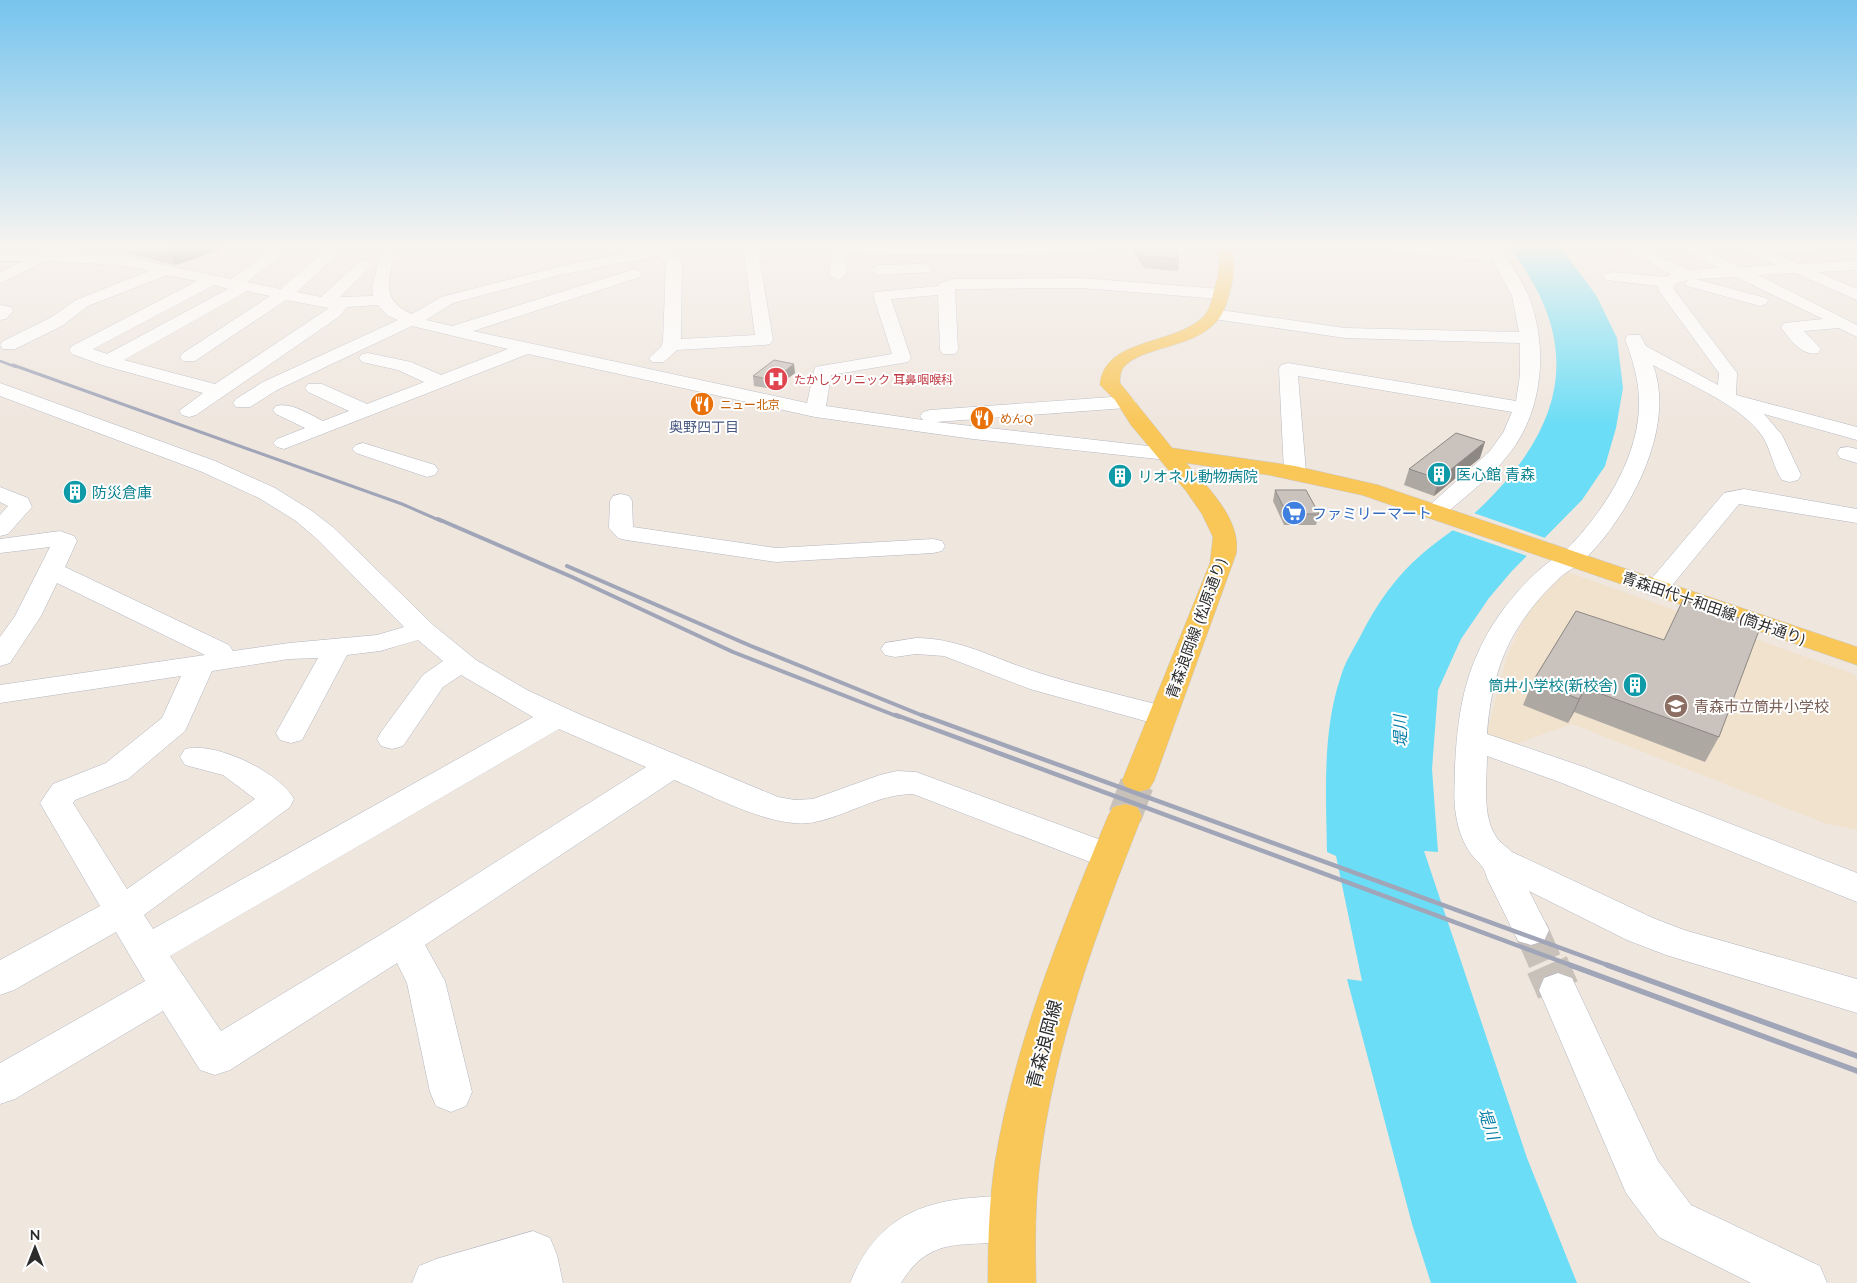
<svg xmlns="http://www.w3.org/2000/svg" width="1857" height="1283" font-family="Mulish,'Noto Sans JP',sans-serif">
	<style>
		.education { fill: #f1e2cd }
		.water { fill: #6bddf6 }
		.pier { fill: #efe6de }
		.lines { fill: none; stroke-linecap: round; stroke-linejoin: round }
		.minor-tunnel-far1 { stroke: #c8c1ba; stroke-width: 34; stroke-dasharray: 34 17; stroke-linecap: butt }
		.minor-tunnel { stroke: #c8c1ba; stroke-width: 43; stroke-dasharray: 43 21; stroke-linecap: butt }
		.major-tunnel { stroke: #c8c1ba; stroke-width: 34; stroke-dasharray: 34 17; stroke-linecap: butt }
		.minor-casing { stroke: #b2b6c1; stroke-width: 1 }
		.major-casing { stroke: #c8c8c8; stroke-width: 1 }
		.minor { fill: #fff; fill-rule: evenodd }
		.major { fill: #f9c658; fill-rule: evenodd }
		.rail-far4 { stroke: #a0a5b8; stroke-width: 2.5 }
		.rail-far3 { stroke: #a0a5b8; stroke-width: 3 }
		.rail-far2 { stroke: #a0a5b8; stroke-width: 4 }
		.rail-far1 { stroke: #a0a5b8; stroke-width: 4.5 }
		.rail { stroke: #a0a5b8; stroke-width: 5.5 }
		.wall { fill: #aea8a3 }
		.shaded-wall { fill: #8d8884 }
		.building { fill: #cac3bd; stroke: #8d8884 }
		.labels { text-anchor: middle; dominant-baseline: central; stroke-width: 4; stroke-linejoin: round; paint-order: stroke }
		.far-health-label { font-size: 12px; fill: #be3a42; stroke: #fff; text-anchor: start }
		.far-food-label { font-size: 12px; fill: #c56008; stroke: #fff; text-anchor: start }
		.far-neighbourhood-label { font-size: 14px; fill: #495880; stroke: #fff }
		.culture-label { font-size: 15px; fill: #0d838f; stroke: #fff; text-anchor: start }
		.shop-label { font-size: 15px; fill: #366cbe; stroke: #fff; text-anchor: start }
		.street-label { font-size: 15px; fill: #2c2c2c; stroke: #fff }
		.education-label { font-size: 15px; fill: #785e54; stroke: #fff; text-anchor: start }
		.water-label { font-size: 16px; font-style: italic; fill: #057da7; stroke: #fff }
		.near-street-label { font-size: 18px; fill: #2c2c2c; stroke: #fff }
	</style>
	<rect width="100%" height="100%" fill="#efe6de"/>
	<polygon class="education" points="1565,571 1854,674 1857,678 1857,830 1824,823 1572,724 1511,746 1486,735 1508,653 1526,615 1542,592"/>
	<path class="water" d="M1507 245H1557L1563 251 1596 295 1617 338 1623 388 1616 428 1605 466 1582 500 1511 572 1489 598 1461 639 1438 690 1432 769 1438 852 1424 851 1527 1158 1577 1283H1431L1412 1224 1347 979 1362 981 1336 856 1327 852C1326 794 1322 731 1341 676 1345 662 1354 648 1361 635 1376 605 1396 576 1422 554 1440 538 1461 526 1478 510 1566 427 1586 343 1507 245Z"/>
	<polygon class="pier" points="1471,512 1548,539 1530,557 1449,529"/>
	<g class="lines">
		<polyline class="minor-tunnel-far1" points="1531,930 1547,966"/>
		<polyline class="minor-tunnel" points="1547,965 1558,990"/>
		<polyline class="major-tunnel" points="1125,816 1138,781"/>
		<g class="minor-casing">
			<g id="minor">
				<path d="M332 245H348L297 292 321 297 360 261 365 259 373 264 340 297 373 296 372 287 383 245H397C391 275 376 298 412 314L441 297 553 268 663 245H683L673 252 682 263 681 339 755 335 744 253 734 245H751L758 251 773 340 770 344 764 345 677 350 664 362H652L649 358 661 347 663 341 666 263 659 256 559 275 453 303 426 320 452 326 635 269 643 274 640 277 473 331 807 403 815 367 892 354 873 295 875 292 938 286 940 283 955 279 1081 278 1221 289 1229 294 1221 299 1081 288 955 289 958 350 955 354H943L940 350 938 295 891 299 911 358 908 362 831 375 826 406 923 420 920 416 923 412 930 410 1126 396 1133 398 1136 402 1133 406 1126 408 936 422 1175 449 1178 454 1175 459 1167 460 973 439 815 417 528 354 284 449 277 447 273 443 277 439 305 428 276 414 273 410 276 406C291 402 309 414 323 421L349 411 308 392 305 388 308 384H322L367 404 424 382 398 370 362 362 359 358 362 354 368 353 411 362 441 375 508 349 412 326 277 390 250 407H236L233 403 236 399 263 382 398 320 388 316 378 305 347 307 340 316 196 415 189 417 182 415 179 411 203 393 102 365 72 354 69 350 72 346 197 281 167 275 88 306 62 326 15 349H3L0 345 3 341 50 318 76 300 149 271 118 265 46 261 0 283V272L24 261H0V253L71 252 118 255 231 279 272 249H282L284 252 282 255 247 282 281 289ZM214 285 228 289 107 354 93 349ZM247 291 270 296 183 353 180 357 183 361H195L286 300 329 308 215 384 124 360Z"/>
				<polygon points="828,245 1130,245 1123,249 1026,255 885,255 845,252 846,275 838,280 830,275 831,248"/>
				<path d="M1367 245H1420L1487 251 1483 245H1497C1509 262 1521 278 1529 297 1548 346 1543 408 1512 450 1493 476 1467 495 1443 516L1435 518 1427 516 1423 511 1489 452 1503 433 1512 412 1298 376 1306 472 1303 477 1295 479 1287 477 1284 472 1279 369 1281 365 1288 363 1516 401 1520 375V343L1345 338 1214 319 1208 318 1206 314 1208 310 1214 309 1345 328 1519 332 1512 296 1493 261 1374 249Z"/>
				<path d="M1618 245H1637L1688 270 1719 268 1675 245H1694L1740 267 1777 265 1739 248 1737 245H1828L1826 249 1821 250 1774 253 1799 264 1857 260V270L1818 272 1857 289V300L1795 273 1758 275 1857 325V337L1839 328 1804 331 1821 349 1818 353C1803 357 1789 339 1781 327L1784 323 1823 319 1736 277 1696 279 1766 298 1768 301 1766 304 1760 306 1687 286 1685 283 1688 280 1675 284 1673 288 1737 373 1736 395 1857 427V440L1764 414 1782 435 1801 475 1798 480 1790 482 1782 480C1773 467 1771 450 1763 437 1742 405 1686 383 1653 365 1677 429 1628 518 1582 562 1576 567 1569 570 1563 575 1548 588 1534 604 1523 620 1499 654 1490 693 1487 734L1584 767 1857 873V902L1562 783 1487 756C1487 780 1482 814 1495 835 1499 842 1507 847 1512 852L1653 918 1684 930 1857 979V1013L1666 955 1627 940 1529 891 1549 930 1544 941 1531 945 1518 941 1487 878C1484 865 1479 864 1471 854 1463 843 1458 829 1456 815 1453 799 1455 783 1455 766 1458 705 1467 658 1505 607 1517 592 1529 578 1544 566 1550 560 1559 557 1565 551 1604 512 1641 455 1639 398 1638 377 1632 358 1625 339L1628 335H1640L1646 346 1718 385 1719 373 1716 369 1659 291 1658 286 1606 280 1604 277 1606 274 1612 272 1665 277 1671 274Z"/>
				<polygon points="925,264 930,266 933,269 930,272 879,275 871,270 879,265"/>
				<polygon points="0,305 11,307 13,311 6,319 0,320"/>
				<path d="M0 383 215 461 275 488 312 511 334 528 432 624 476 660 527 690 581 715 778 797 795 800 813 799 880 775 897 771 916 772 1120 847 1125 856 1120 865 1108 869 913 794C878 794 849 815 815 822 776 831 711 795 674 780L425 945 445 981 472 1092 466 1106 451 1112 436 1106 430 1092 407 983 397 963 230 1070 215 1075 200 1070 163 1011 15 1099 0 1104V1063L145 981 116 932 14 990 0 995V960L100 906 40 803 53 784 106 763 162 718 181 676 0 703V685L205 655 57 583 41 616 10 663 0 666V637L15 616 50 547 0 553V539L60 531 74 536 77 541 65 567 229 645 233 651 289 643 377 635 404 627 317 539 296 521 259 498 200 471 0 396ZM418 640 443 661 423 675 381 732 377 739 381 746 392 749 403 746 443 687 461 675 533 717 153 929 144 915 290 807 294 799C279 772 215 741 185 749L180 757 185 765 223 775 255 799 127 889 73 803 75 800 128 779 185 731 212 671 289 659 318 658 276 733 280 740 291 743 302 740 347 655 380 651ZM559 729 646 767 390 929 221 1031 170 956Z"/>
				<polygon points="363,443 435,465 438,470 435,475 427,477 356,453 352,449 356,445"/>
				<polygon points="1848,447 1857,449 1857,463 1840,458 1837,453 1840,448"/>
				<polygon points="0,487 28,498 32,507 8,534 0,536 0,515 8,506 0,502"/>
				<polygon points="1744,489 1857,509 1857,523 1739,504 1665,594 1656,597 1647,594 1643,589 1647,584 1724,493"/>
				<polygon points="621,494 629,496 632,501 633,527 776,548 933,539 942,541 945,546 942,551 933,553 776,562 626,540 618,538 609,528 610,501 613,496"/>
				<path d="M916 638C959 638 993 658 1033 671 1079 686 1127 696 1174 709L1178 716 1174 723 1163 726 1030 689 944 656 916 654 895 657 885 655 881 649 885 643Z"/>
				<polygon points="1558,973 1572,978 1658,1161 1691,1205 1820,1266 1827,1283 1751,1283 1659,1237 1626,1193 1539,990 1544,978"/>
				<path d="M1011 1196 1027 1203 1034 1219 1027 1235C979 1255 936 1225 901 1283H850C881 1207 936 1197 1011 1196Z"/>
				<polygon points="533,1231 550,1238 557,1255 563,1283 412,1283 419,1266 436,1259"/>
			</g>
		</g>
		<g class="major-casing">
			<g id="major">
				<path d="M1217 245H1231C1236 261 1234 275 1230 291 1227 302 1224 314 1216 322 1192 349 1141 346 1123 368 1120 373 1120 378 1120 383L1172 448 1295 466 1378 485 1857 647V665L1362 495 1269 475 1186 463C1207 486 1242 520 1236 554L1154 781 1149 789 1138 792 1127 789 1122 781 1210 563 1213 537 1202 514 1186 491 1131 425 1115 400 1100 385C1104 337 1175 346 1204 316 1211 308 1212 296 1215 287 1219 273 1221 260 1217 245Z"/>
				<path d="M1125 804 1137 807 1142 816C1098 928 1055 1042 1040 1162 1035 1202 1035 1242 1036 1283H988C988 1242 989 1202 995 1162 1015 1041 1062 928 1108 816L1113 807Z"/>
			</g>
		</g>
		<use href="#minor" class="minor"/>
		<use href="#major" class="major"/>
		<polyline class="rail-far4" points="0,361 16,367"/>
		<polyline class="rail-far3" points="13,365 402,504 441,521"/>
		<g class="rail-far2">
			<polyline points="438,519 572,577 733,652 899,717"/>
			<polyline points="567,566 751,646 926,717"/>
		</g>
		<g class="rail-far1">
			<polyline points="896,715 1573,966"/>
			<polyline points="922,715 1610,966"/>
		</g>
		<g class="rail">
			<polyline points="1570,965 1857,1071"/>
			<polyline points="1607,965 1857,1056"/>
		</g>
	</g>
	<g class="wall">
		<polygon points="107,245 307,245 305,247 229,247 175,265 109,249"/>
		<polygon points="1135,245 1175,245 1179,259 1178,271 1144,268 1134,253"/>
		<polygon points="795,373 774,389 754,386 753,376"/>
		<polygon points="1480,458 1434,496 1404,485 1409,469"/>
		<polygon points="1275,490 1319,514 1316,525 1284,525 1273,501"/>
		<polygon points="1576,611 1719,737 1705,762 1574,712 1568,723 1523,705 1533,681"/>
	</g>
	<g class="shaded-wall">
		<polygon points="167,245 228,245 229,247 175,265"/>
		<polygon points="794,364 795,373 774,389 773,380"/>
		<polygon points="1485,442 1480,458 1434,496 1439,479"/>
		<polygon points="1585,688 1574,712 1568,723 1579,699"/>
	</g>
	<g class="building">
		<polygon points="1138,245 1175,245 1179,259 1145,256"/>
		<polygon points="774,360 794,364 773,380 753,376"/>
		<polygon points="1456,433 1485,442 1439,479 1409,469"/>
		<polygon points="1275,490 1306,490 1319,514 1287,514"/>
		<polygon points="1683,600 1761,625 1719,737 1585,688 1579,699 1533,681 1576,611 1664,640"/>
	</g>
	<linearGradient id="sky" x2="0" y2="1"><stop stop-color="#76c4ee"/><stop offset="0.58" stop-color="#f8f4f0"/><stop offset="1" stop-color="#f8f4f0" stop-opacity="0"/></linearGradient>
	<rect width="1857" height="425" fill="url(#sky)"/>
	<defs>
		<g id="hospital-disc" transform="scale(1.25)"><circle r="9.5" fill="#e0444e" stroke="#fff"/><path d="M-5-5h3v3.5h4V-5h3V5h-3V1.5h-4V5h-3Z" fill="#fff"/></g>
		<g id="restaurant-disc" transform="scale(1.25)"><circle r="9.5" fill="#e8710a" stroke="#fff"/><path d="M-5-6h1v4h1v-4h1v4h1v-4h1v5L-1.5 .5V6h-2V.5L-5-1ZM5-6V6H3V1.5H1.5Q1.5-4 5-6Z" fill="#fff"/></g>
		<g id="building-disc" transform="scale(1.25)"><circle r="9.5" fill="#0f9aa8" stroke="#fff"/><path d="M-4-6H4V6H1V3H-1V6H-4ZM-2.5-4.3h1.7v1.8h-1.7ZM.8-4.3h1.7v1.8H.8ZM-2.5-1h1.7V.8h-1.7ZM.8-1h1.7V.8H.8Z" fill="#fff"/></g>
		<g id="supermarket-disc" transform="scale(1.25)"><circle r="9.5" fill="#3f7fe0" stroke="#fff"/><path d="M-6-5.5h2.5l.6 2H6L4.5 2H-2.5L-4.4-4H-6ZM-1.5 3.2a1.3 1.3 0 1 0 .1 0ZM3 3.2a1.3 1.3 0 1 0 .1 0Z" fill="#fff"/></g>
		<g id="school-disc" transform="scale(1.25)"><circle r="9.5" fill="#8d6e63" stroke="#fff"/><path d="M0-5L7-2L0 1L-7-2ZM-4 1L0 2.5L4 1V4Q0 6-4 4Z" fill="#fff"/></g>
	</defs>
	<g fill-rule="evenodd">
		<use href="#hospital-disc" x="776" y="379"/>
		<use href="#restaurant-disc" x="702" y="404"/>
		<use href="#restaurant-disc" x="982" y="418"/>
		<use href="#building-disc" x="1439" y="474"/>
		<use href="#building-disc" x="1120" y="476"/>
		<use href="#building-disc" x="75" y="492"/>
		<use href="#supermarket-disc" x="1294" y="513"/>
		<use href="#building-disc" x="1635" y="685"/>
		<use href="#school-disc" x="1676" y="706"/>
	</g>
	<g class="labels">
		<g class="far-health-label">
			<text x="794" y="379">たかしクリニック 耳鼻咽喉科</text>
		</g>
		<g class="far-food-label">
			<text x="720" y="404">ニュー北京</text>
			<text x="1000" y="418">めんQ</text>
		</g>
		<g class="far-neighbourhood-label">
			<text x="704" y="427">奥野四丁目</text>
		</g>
		<g class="culture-label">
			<text x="1456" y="474">医心館 青森</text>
			<text x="1138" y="476">リオネル動物病院</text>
			<text x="92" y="492">防災倉庫</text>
			<text x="1618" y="685" text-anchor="end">筒井小学校(新校舎)</text>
		</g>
		<g class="shop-label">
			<text x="1312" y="513">ファミリーマート</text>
		</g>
		<g class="street-label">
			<text transform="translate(1714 608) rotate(19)">青森田代十和田線 (筒井通り)</text>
			<text transform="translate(1196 628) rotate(-70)">青森浪岡線 (松原通り)</text>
		</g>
		<g class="education-label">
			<text x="1694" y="706">青森市立筒井小学校</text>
		</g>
		<g class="water-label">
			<text transform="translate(1400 731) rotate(-92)">堤川</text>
			<text transform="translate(1489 1124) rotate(70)">堤川</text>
		</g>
		<g class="near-street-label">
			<text transform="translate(1044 1044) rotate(-75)">青森浪岡線</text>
		</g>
	</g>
	<g transform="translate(35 1248)" stroke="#ffffff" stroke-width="4" paint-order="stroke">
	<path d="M0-4L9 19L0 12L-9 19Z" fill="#2c2c2c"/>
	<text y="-8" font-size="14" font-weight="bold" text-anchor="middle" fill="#2c2c2c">N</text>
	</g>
</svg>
